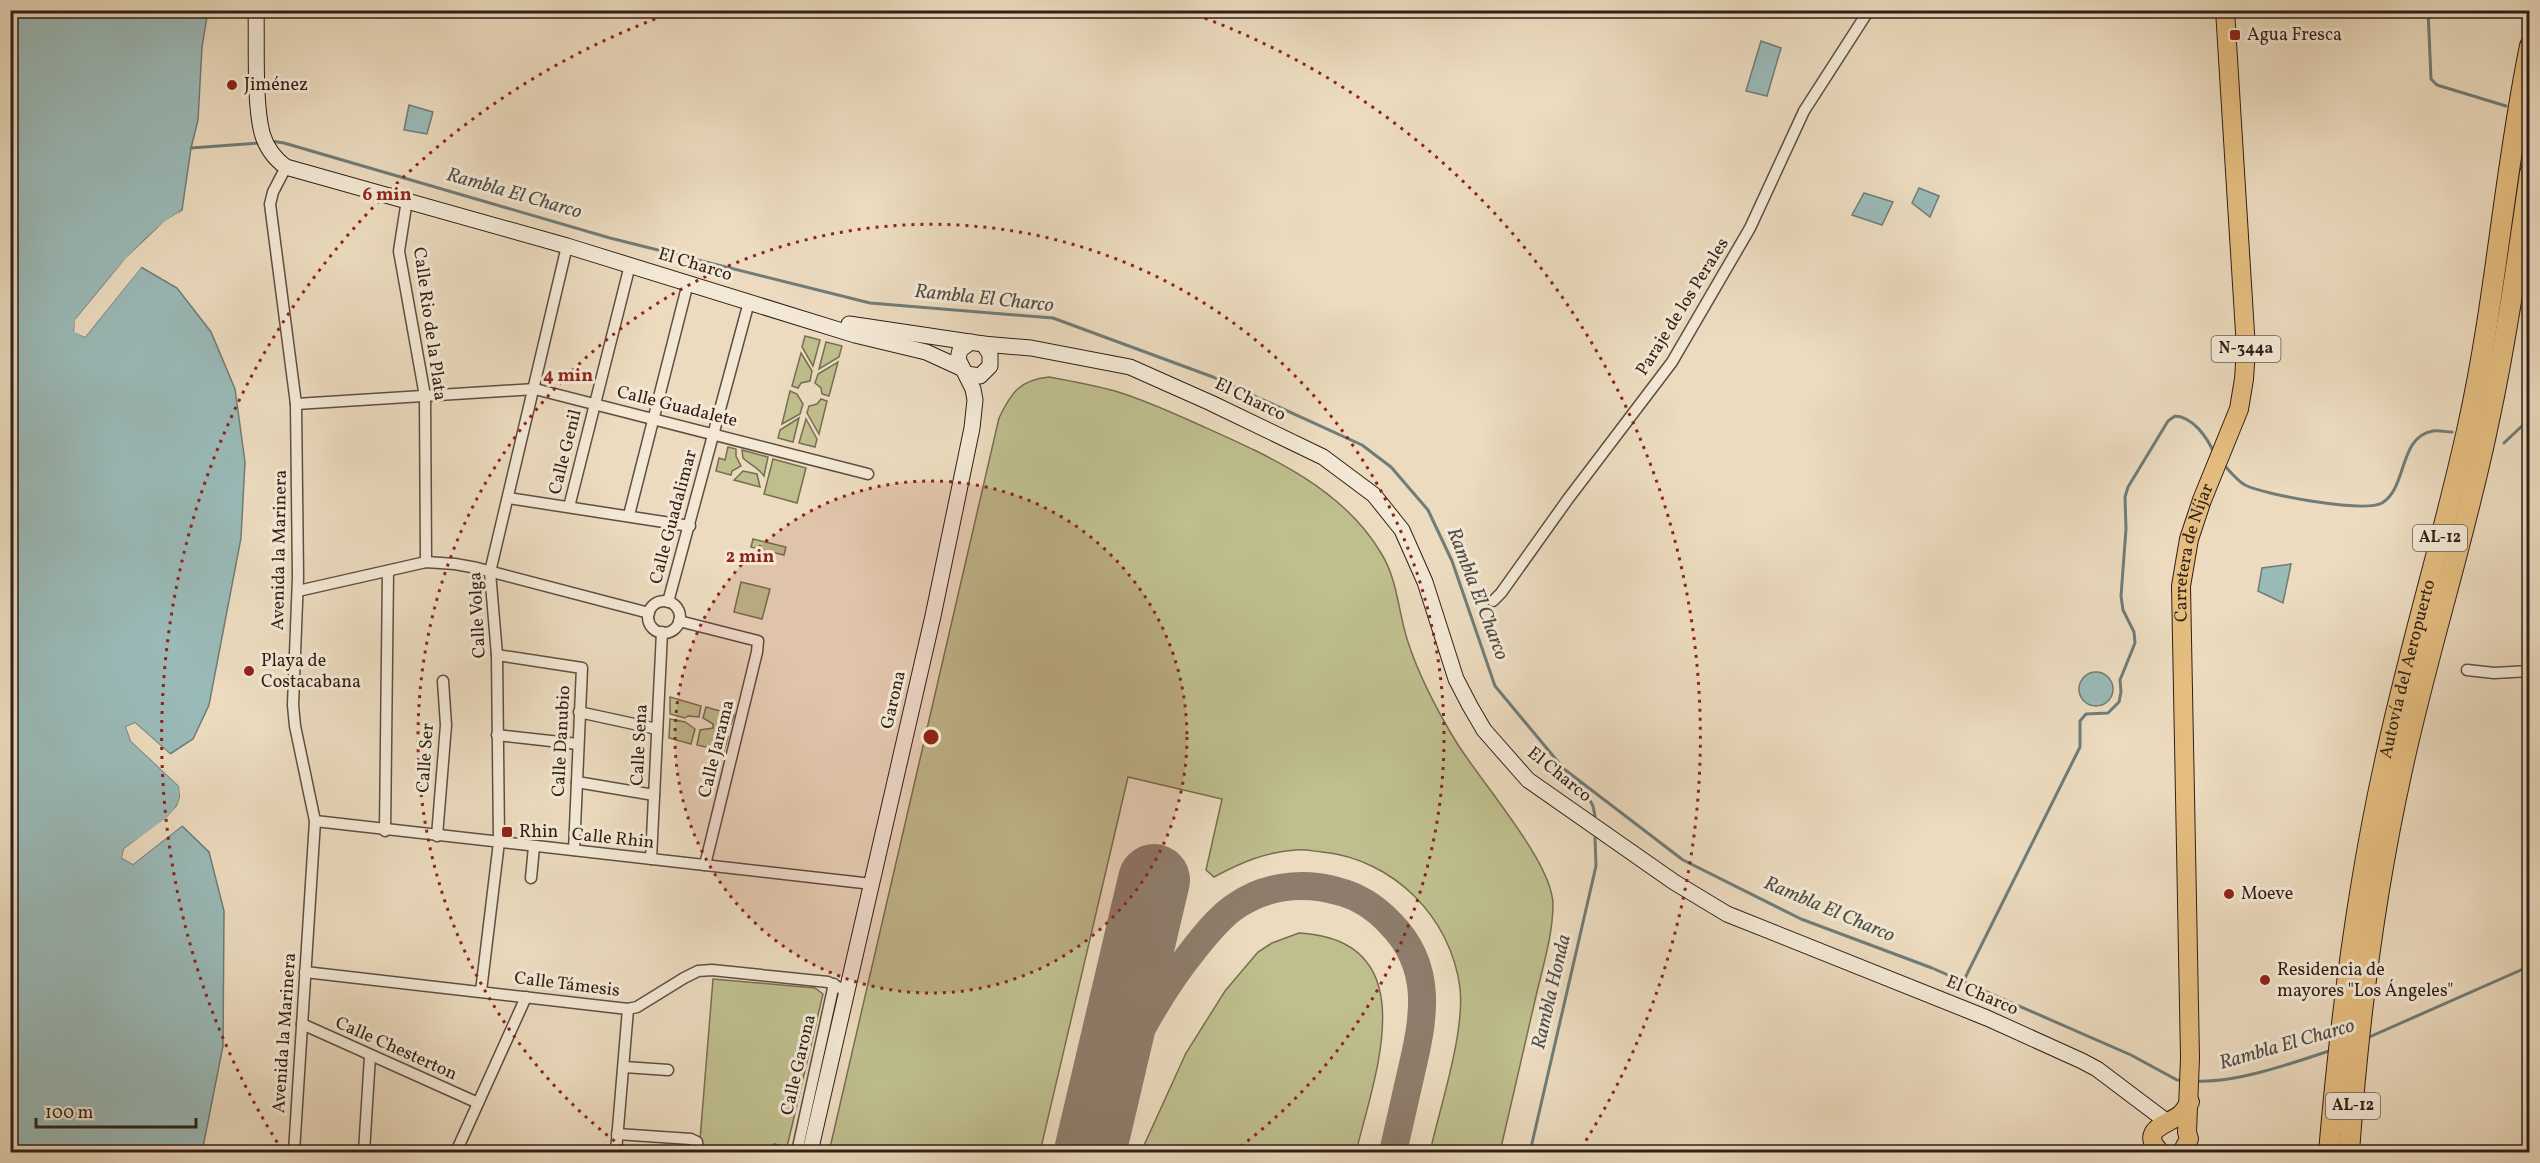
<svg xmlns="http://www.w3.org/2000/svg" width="2540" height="1163" font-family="Vollkorn,serif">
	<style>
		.green { fill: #bfbe8d; stroke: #776e52; stroke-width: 1.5 }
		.water { fill: #9abab8; stroke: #6f7c78; stroke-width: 1.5 }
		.pier { fill: #ecdbbf }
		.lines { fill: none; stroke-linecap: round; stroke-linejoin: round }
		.stream { stroke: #6f7c78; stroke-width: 3 }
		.taxiway { stroke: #8e7d6c; stroke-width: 28 }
		.runway { stroke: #8e7d6c; stroke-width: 72 }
		.minor-casing { stroke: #5e4e42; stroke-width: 13 }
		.secondary-casing { stroke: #2f1f18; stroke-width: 17 }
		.primary-casing { stroke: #2f1f18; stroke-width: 20 }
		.motorway-casing { stroke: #2f1f18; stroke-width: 22 }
		.minor { stroke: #f3e8d5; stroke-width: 10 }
		.secondary { stroke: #f3e8d5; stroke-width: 15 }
		.primary { stroke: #e6be80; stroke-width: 18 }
		.motorway { stroke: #e6be80; stroke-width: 20 }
		.ring { fill: none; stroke: #8f2418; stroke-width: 3; stroke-dasharray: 3 6 }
		.poi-dot { fill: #8f2418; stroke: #f3e8d5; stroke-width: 2 }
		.labels { text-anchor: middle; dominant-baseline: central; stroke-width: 6; stroke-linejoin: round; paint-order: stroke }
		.shield { fill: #f3e8d5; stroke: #6a5b51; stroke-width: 1.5 }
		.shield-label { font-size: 16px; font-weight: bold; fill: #2f1f18 }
		.poi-label { font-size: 18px; fill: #2f1f18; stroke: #f3e8d5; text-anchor: start }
		.street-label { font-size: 18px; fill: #2f1f18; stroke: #f3e8d5 }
		.water-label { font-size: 20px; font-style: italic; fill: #4f4e48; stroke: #f3e8d5 }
		.centre { fill: #8f2418; stroke: #f3e8d5; stroke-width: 3 }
		.ring-label { font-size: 18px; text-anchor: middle; font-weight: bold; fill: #8f2418; stroke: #f3e8d5; stroke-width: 6; stroke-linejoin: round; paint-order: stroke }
	</style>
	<rect width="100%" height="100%" fill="#ecdbbf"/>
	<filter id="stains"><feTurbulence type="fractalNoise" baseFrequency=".00333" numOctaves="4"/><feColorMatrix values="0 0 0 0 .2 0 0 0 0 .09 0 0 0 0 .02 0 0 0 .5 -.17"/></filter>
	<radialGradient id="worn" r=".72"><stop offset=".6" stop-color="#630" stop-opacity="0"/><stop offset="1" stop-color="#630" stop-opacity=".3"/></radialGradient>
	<g class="green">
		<polygon points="805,336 820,340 813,366 802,347"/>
		<polygon points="826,342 842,346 839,357 819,369"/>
		<polygon points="801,353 812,371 810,381 801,383 798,388 792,386"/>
		<polygon points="838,362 829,396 822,394 821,388 815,383 818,374"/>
		<path d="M1049 377C1071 381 1093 385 1115 391 1145 400 1173 413 1202 426 1267 455 1343 488 1381 553 1398 580 1398 612 1408 642 1419 676 1437 710 1455 740 1479 780 1552 861 1553 904 1553 934 1543 966 1536 996 1524 1048 1512 1100 1500 1152H1430C1440 1107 1465 1033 1460 988 1451 917 1393 859 1322 852 1313 851 1304 849 1295 850 1265 852 1240 863 1214 877L1206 870 1222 799 1128 777 1040 1152H829L999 418C1011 393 1019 380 1049 377Z"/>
		<polygon points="790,391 797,394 803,404 800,414 782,424"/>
		<polygon points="821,399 827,401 819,434 807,413 809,406 817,404"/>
		<polygon points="799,418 793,442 778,438 780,430"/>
		<polygon points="806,419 817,439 815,447 799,443"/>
		<polygon points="728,447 736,449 736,456 741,466 732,471 731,475 716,471 719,458 725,460"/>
		<path d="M742 450 768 457 764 476C758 467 750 465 743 458Z"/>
		<polygon points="773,459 806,468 797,503 764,494"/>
		<polygon points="743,471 757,474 760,487 734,480"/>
		<polygon points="753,539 786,547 784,555 751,547"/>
		<polygon points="741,582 770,589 762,619 734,612"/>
		<polygon points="670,697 701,706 699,717 688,716 685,718 670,714"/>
		<polygon points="706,707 734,715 731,724 726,723 722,735 728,737 724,751 697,745 700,730 713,728 713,724 703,718"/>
		<polygon points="670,719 685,722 695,729 691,744 669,738"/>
		<path d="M1299 933C1427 940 1375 1074 1356 1152H1141L1186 1053 1225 991 1258 952 1272 943Z"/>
		<polygon points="713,979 815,988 823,994 787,1147 774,1144 771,1152 699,1152"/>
	</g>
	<g class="water">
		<path d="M10 11H208L202 47 198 120 191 148 182 210C139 238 108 280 76 319L74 331 85 337 141 267 177 288 211 332 235 389 245 462 241 538 209 705 193 739 170 754 135 723 126 727 131 741 179 786C180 793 181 799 177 805 169 821 139 838 124 849L122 858 133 864 182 826 209 852 224 911 223 1046 202 1152H11Z"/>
		<polygon points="1761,41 1781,48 1767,96 1746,91"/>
		<polygon points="409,105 433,112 427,134 404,130"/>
		<polygon points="1919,188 1939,196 1930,217 1912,203"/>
		<polygon points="1864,193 1893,202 1882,225 1852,215"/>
		<polygon points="2291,564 2283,603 2258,591 2262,568"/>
		<circle cx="2096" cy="689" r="17"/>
	</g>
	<g class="pier">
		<polygon points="182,210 128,260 78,321 77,330 84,333 139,265 143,265 85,337 74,332 75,320 126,258 165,221"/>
		<polygon points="135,723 172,756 168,757 134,727 130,729 133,740 181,785 183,798 180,808 169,819 127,851 125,857 133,860 180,824 184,824 133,864 122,858 124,849 167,817 177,806 180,797 179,786 131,741 126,727"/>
	</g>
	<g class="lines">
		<g class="stream">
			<polyline points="2428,10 2431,79 2437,85 2506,106"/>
			<polyline points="271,141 284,143 610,238 870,303 1053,318 1213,377 1362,445 1391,467 1428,510 1452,561 1495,686 1564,769 1683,860 1801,919 1932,968 2131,1055 2177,1080 2183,1080"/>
			<polyline points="191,148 259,143"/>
			<polyline points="2504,443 2524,424 2530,423"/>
			<path d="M2225 466C2231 473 2238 481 2245 485 2265 495 2364 513 2382 503 2408 487 2398 437 2433 431 2439 430 2446 432 2452 432"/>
			<polyline points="1580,782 1593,806 1595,816"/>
			<path d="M1963 982 2080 747V721L2086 714 2108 713 2119 702 2121 692 2120 680 2135 643 2134 632 2123 610 2121 596 2126 529 2125 497 2128 487 2168 421 2175 416C2193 417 2207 437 2214 453"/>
			<polyline points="2367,1038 2530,966"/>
			<path d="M2196 1081C2236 1083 2293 1063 2332 1050"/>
			<polyline points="1530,1152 1596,866 1595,838"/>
		</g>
		<path class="taxiway" d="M1097 1122C1124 1060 1152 1001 1195 948 1206 934 1218 919 1233 908 1263 886 1301 881 1337 891 1358 896 1375 907 1390 923 1434 967 1424 1018 1411 1073 1405 1099 1399 1126 1393 1152"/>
		<polyline class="runway" points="1090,1152 1154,880"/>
		<g class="minor-casing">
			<g id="minor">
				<polyline points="286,167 273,192 270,204 296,404 298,577 293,705 295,726 315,821 294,1152"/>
				<polyline points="407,200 399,251 425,396 426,562"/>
				<polyline points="296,404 535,389 868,474"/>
				<polyline points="508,498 690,526"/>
				<polyline points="569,507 630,265"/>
				<polyline points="629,515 688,283"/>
				<polyline points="298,591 426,562 455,564 477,568 649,613"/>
				<polyline points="1493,601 1501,593 1568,499 1672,362 1750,228 1804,111 1869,10"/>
				<circle cx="664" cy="617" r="16"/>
				<polyline points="668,602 749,302"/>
				<polyline points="679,621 758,641 757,652 705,865"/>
				<polyline points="497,655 582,668 574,850"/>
				<polyline points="2467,670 2494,673 2530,671"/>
				<polyline points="579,712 657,729"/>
				<polyline points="497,735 578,744"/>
				<polyline points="577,782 654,795"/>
				<polyline points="315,821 872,884"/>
				<polyline points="385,831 388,571"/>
				<polyline points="437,836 446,725 443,681"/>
				<polyline points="651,859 662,632"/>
				<polyline points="531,878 534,847"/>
				<polyline points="305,972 628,1009 637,1007 684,978 698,971 712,970 828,982 848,992"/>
				<polyline points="481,991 499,842 497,655 490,572 567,246"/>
				<polyline points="302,1024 478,1103"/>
				<polyline points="624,1067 668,1070"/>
				<polyline points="617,1134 691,1139 697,1142 698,1152"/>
				<polyline points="364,1152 370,1056"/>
				<polyline points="456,1152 526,997"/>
				<polyline points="616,1152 628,1009"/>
				<polyline points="797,1152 834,984"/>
			</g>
		</g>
		<g class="secondary-casing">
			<g id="secondary">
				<path d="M256 10C257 45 254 101 262 133 266 147 275 159 286 167L567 246 855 335 926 352 961 368"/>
				<polyline points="849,324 983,344 990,354 990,366 980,376 966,374"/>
				<polyline points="983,344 1031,348 1130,367 1211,403 1323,457 1374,495 1402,530 1425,582 1456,679 1470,706 1484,730 1528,780 1674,882 1727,914 1987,1018 2082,1061 2097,1069 2166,1121"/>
				<polyline points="810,1152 933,616 972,428 975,400 973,389 958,359 960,350 971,342"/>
			</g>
		</g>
		<g class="primary-casing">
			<g id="primary">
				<path d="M2160 1152C2138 1129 2168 1125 2181 1114 2184 1111 2187 1106 2190 1102"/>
				<path id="s1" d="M2182 1152 2189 1139 2187 1132 2190 1058 2181 586 2189 539 2202 500 2239 409 2244 379 2246 349 2225 10"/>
			</g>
		</g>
		<g class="motorway-casing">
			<g id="motorway">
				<path id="s2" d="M2329 1152C2340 1023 2356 894 2384 766 2408 652 2443 540 2468 426 2496 300 2504 172 2530 46"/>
				<path d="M2349 1152C2358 1025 2374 896 2402 770 2427 654 2464 541 2488 425 2506 342 2518 257 2530 173"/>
			</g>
		</g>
		<use href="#minor" class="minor"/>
		<use href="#secondary" class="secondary"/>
		<use href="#primary" class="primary"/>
		<use href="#motorway" class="motorway"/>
	</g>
	<circle cx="931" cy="737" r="256" fill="#8f2418" fill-opacity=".12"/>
	<g class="ring">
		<circle cx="931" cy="737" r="256"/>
		<path d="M629 1152A513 513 0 1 1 1233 1152"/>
		<path d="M282 1150A769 769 0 0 1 674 12M1188 12A769 769 0 0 1 1580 1150"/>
	</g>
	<g class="poi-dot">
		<rect x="2229" y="29" width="12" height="12" rx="3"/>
		<circle cx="232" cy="85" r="6"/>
		<circle cx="249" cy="671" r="6"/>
		<rect x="501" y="826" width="12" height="12" rx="3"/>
		<circle cx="2229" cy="894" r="6"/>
		<circle cx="2265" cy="980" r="6"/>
	</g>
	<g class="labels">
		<g class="shield">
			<rect x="2211.5" y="336" width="69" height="26" rx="4.5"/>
			<rect x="2413" y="525" width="54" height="26" rx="4.5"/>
			<rect x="2326" y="1093" width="54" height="26" rx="4.5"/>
		</g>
		<g class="shield-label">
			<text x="2246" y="349">N-344a</text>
			<text x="2440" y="538">AL-12</text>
			<text x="2353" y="1106">AL-12</text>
		</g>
		<g class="poi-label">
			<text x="2247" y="35">Agua Fresca</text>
			<text x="244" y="85">Jiménez</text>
			<text x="261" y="661">Playa de<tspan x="261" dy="21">Costacabana</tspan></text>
			<text x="519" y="832">Rhin</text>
			<text x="2241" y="894">Moeve</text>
			<text x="2277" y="970">Residencia de<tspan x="2277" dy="21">mayores "Los Ángeles"</tspan></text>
		</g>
		<g class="street-label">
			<text transform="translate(695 265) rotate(17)">El Charco</text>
			<text transform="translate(1683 307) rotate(-58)">Paraje de los Perales</text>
			<text transform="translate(429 324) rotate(82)">Calle Rio de la Plata</text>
			<text transform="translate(1250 400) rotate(26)">El Charco</text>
			<text transform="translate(677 407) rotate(14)">Calle Guadalete</text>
			<text transform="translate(566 452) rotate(-76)">Calle Genil</text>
			<text transform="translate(674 517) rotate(-75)">Calle Guadalimar</text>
			<text transform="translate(280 550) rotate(-89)">Avenida la Marinera</text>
			<text stroke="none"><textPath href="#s1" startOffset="603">Carretera de Níjar</textPath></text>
			<text transform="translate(478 615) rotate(-93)">Calle Volga</text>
			<text stroke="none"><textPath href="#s2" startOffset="490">Autovía del Aeropuerto</textPath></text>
			<text transform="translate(894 700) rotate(-77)">Garona</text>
			<text transform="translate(562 741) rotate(-87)">Calle Danubio</text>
			<text transform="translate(640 745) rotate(-87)">Calle Sena</text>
			<text transform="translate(717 749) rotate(-76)">Calle Jarama</text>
			<text transform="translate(426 758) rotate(-86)">Calle Ser</text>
			<text transform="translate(1559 775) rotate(39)">El Charco</text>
			<text transform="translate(613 839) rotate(6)">Calle Rhin</text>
			<text transform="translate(567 985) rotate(7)">Calle Támesis</text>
			<text transform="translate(1982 996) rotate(23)">El Charco</text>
			<text transform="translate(285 1033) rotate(-86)">Avenida la Marinera</text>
			<text transform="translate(396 1049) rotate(24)">Calle Chesterton</text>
			<text transform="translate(799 1065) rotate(-77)">Calle Garona</text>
		</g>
		<g class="water-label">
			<text transform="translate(514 194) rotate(16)">Rambla El Charco</text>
			<text transform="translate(984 299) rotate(6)">Rambla El Charco</text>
			<text transform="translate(1477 594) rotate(69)">Rambla El Charco</text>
			<text transform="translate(1829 910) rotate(23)">Rambla El Charco</text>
			<text transform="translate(1552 992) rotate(-77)">Rambla Honda</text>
			<text transform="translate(2287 1045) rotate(-16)">Rambla El Charco</text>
		</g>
	</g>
	<circle cx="931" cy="737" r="9" class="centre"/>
	<g class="ring-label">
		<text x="387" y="200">6 min</text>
		<text x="568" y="381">4 min</text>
		<text x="750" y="562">2 min</text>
	</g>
	<rect width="2540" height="1163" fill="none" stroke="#ecdbbf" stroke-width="36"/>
	<rect x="12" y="12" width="2516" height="1139" fill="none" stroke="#2f1f18" stroke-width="3"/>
	<rect x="18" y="18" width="2504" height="1127" fill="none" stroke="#2f1f18" stroke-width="1.5"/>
	<path d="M36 1118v9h160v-9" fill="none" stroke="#2f1f18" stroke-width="3"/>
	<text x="45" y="1118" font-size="18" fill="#2f1f18" stroke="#f3e8d5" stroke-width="4.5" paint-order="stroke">100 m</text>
	<rect width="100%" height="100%" filter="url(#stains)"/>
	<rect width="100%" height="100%" fill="url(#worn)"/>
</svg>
